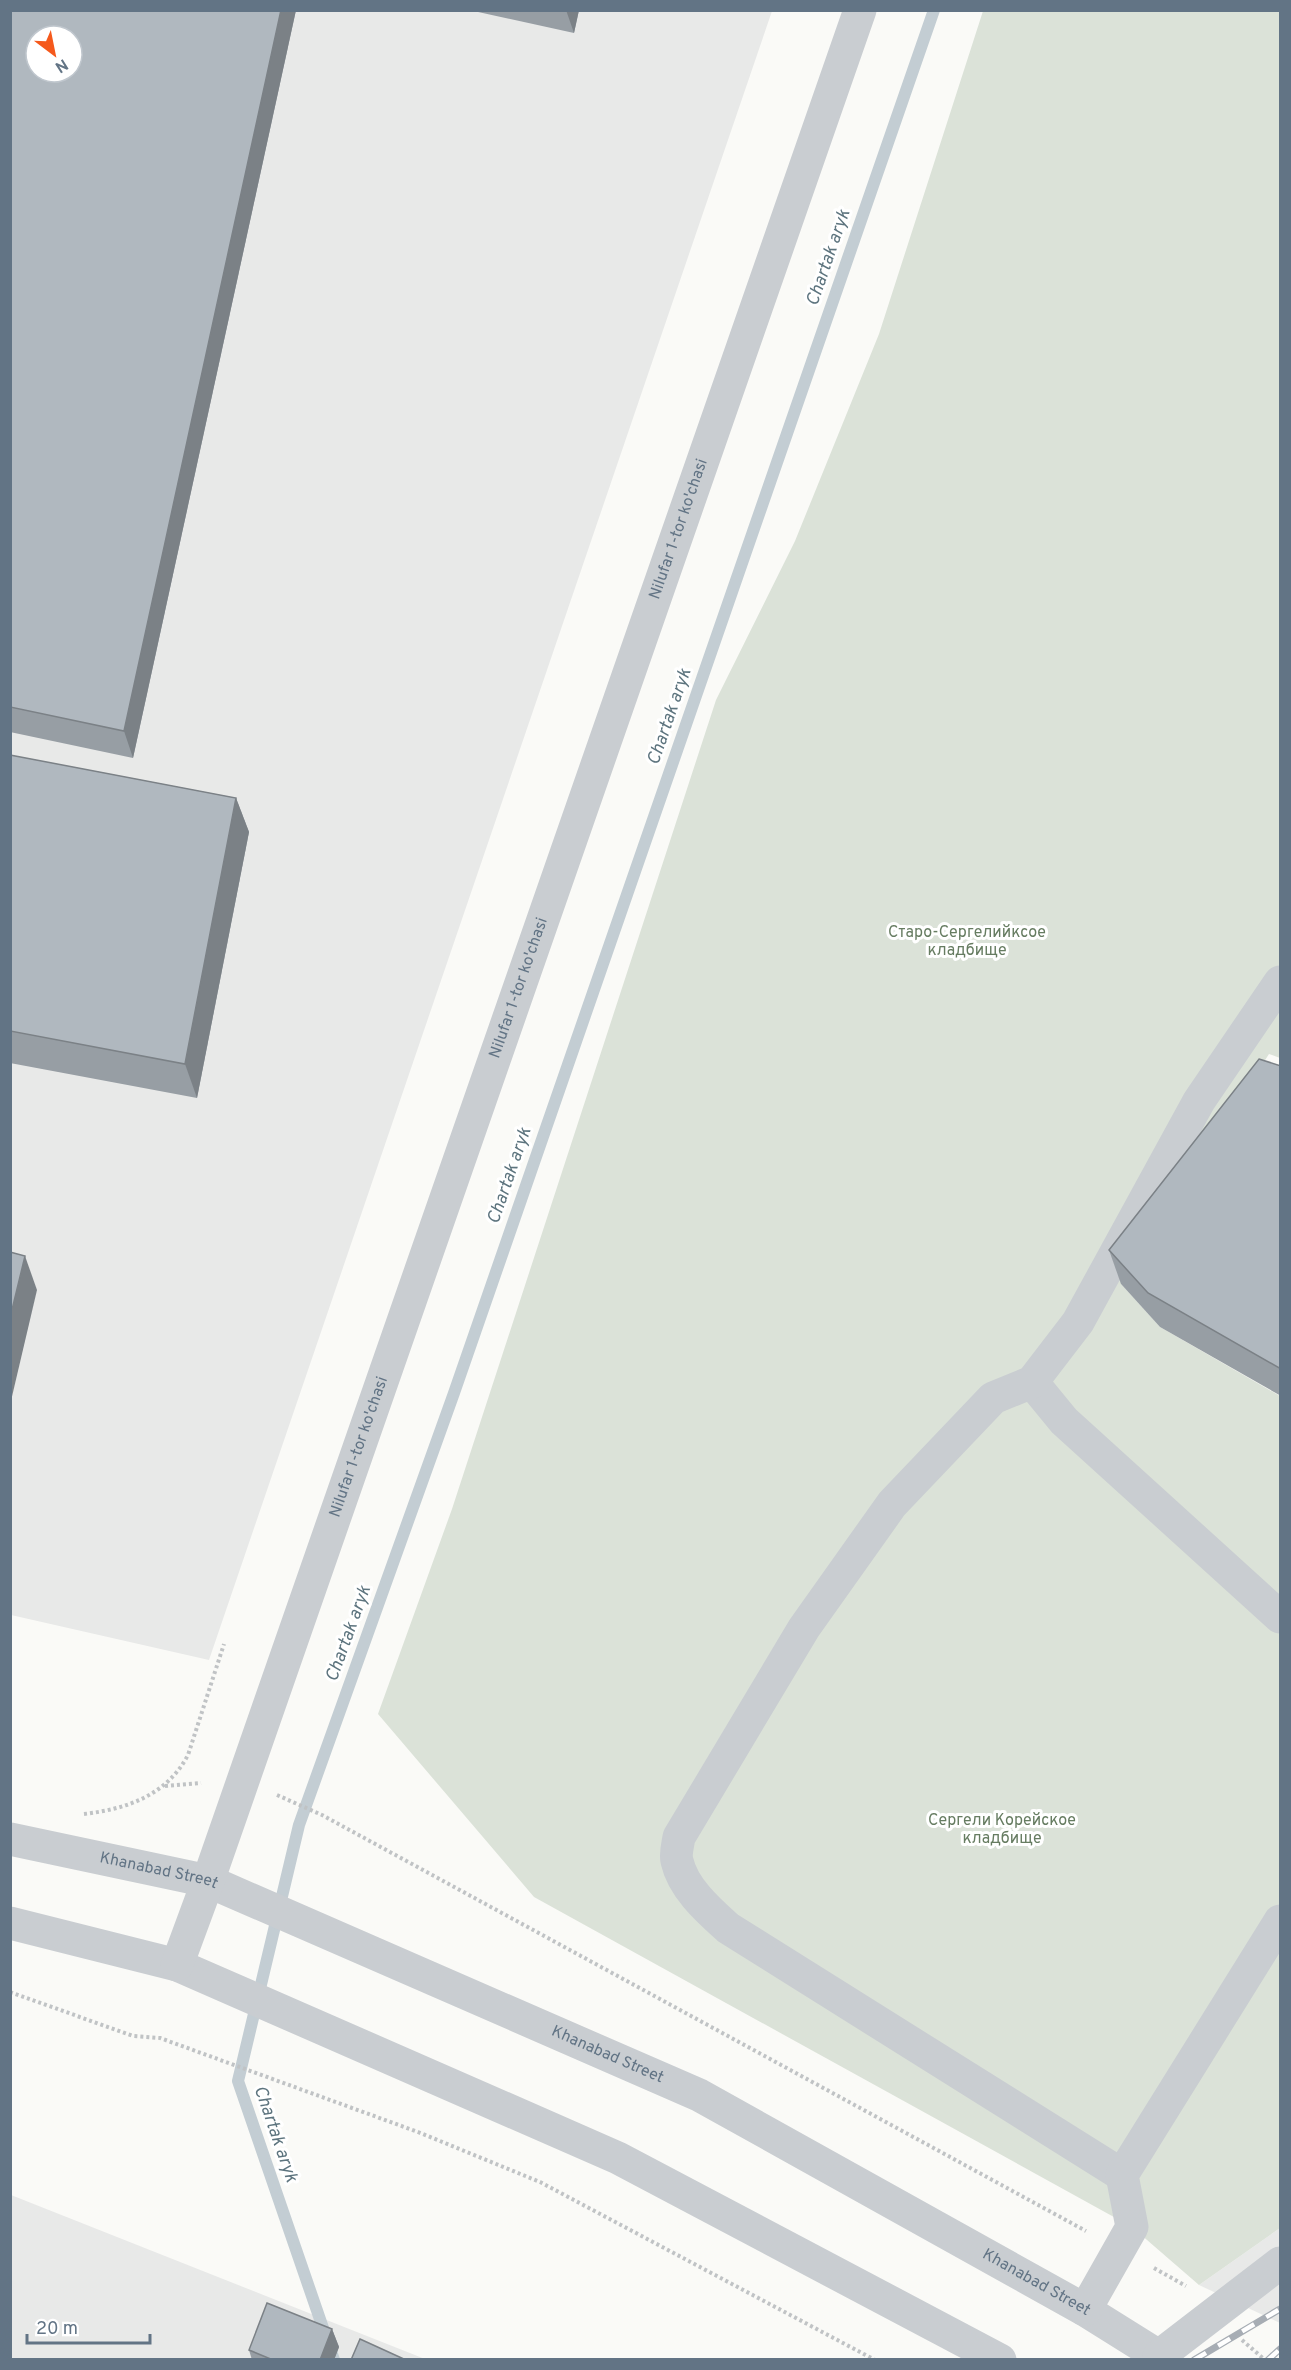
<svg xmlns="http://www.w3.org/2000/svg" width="1291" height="2370" font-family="Overpass,sans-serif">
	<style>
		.built { fill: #e8e9e8; fill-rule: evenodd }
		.green { fill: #dbe2d8 }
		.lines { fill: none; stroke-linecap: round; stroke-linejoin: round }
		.stream { stroke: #c3cdd3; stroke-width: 12 }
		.path { stroke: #c0c3c5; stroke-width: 4; stroke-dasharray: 3 3; stroke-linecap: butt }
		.minor { stroke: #c9cdd1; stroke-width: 33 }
		.rail-casing { stroke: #a7adb4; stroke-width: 7 }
		.rail { stroke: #fff; stroke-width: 4.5; stroke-dasharray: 14; stroke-linecap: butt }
		.wall { fill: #979ea4 }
		.shaded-wall { fill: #7b8186 }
		.building { fill: #b0b8bf; stroke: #7b8186; stroke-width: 1.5; fill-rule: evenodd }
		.labels { text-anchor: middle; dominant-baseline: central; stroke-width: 6; stroke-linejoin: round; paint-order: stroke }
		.street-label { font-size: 16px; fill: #627485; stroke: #fff }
		.park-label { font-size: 16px; fill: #667c61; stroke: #fff }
		.water-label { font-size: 18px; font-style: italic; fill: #5d747e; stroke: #fff }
	</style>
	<rect width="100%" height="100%" fill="#fafaf7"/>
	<g class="built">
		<path d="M11 11H772L209 1660 11 1615ZM36 36H72V72H36Z"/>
		<polygon points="11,2195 425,2359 11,2359"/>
		<polygon points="1280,2228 1280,2323 1199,2285"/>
	</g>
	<polygon class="green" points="983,11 1280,11 1280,1058 1269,1054 1121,1284 1160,1327 1280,1396 1280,2228 1199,2285 1132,2227 534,1897 378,1714 452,1509 716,700 795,541 879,334"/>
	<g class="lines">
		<polyline class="stream" points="334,2360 238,2081 299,1825 454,1393 934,10"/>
		<g class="path">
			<polyline points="165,1786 201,1783"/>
			<polyline points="277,1795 322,1815 1086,2231"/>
			<path d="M84 1814C127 1809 167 1795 188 1755L224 1644"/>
			<polyline points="10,1992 133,2036 160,2038 418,2132 540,2182 875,2360"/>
			<polyline points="1154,2268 1186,2286"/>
			<polyline points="1242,2340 1265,2360"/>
		</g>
		<g class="minor">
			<polyline points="1032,1382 1064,1421 1280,1617"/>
			<path id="s1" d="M10 1839 208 1881 699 2095 1085 2310 1165 2360"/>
			<polyline points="10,1923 177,1965 618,2158 1000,2360"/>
			<path id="s2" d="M177 1965 208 1881 860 10"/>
			<path d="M1122 2175 728 1928C708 1910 683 1888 677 1861 675 1854 678 1844 679 1837L804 1628 892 1504 993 1398 1032 1382 1078 1322 1199 1101 1280 982"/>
			<polyline points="1085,2310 1132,2227 1122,2175 1280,1921"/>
			<polyline points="1159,2356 1280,2263"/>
		</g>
		<g class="rail-casing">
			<g id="rail">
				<polyline points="1194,2360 1280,2309"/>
				<polyline points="1268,2360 1280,2349"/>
			</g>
		</g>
		<use href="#rail" class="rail"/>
	</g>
	<g class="wall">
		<polygon points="10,10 296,10 133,758 10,732"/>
		<polygon points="469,10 579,10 574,33"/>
		<polygon points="10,755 236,798 249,832 197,1098 10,1063"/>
		<polygon points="1281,1066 1281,1396 1160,1327 1121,1284 1109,1250"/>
		<polygon points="332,2329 339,2347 334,2360 252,2360 249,2350"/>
	</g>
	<g class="shaded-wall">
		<polygon points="281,10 296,10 133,758 124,731"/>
		<polygon points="566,10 579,10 574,33"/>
		<polygon points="236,798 249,832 197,1098 185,1064"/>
		<polygon points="25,1256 37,1290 10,1405 10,1318"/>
		<polygon points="332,2329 339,2347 334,2360 320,2360"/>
	</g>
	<g class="building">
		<path d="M10 10H281L124 731 10 707ZM36 36H72V72H36Z"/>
		<polygon points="10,755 236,798 185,1064 10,1031"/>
		<polygon points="1259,1059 1281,1066 1281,1369 1148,1293 1109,1250"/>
		<polygon points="10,1252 25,1256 10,1318"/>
		<polygon points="267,2303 332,2329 320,2360 273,2360 249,2350"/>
		<polygon points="360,2339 406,2360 351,2360"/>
	</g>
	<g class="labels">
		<g class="street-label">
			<text stroke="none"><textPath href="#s2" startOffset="1521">Nilufar 1-tor ko'chasi</textPath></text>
			<text stroke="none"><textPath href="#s2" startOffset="1035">Nilufar 1-tor ko'chasi</textPath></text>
			<text stroke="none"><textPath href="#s2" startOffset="549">Nilufar 1-tor ko'chasi</textPath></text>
			<text stroke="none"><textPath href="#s1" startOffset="152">Khanabad Street</textPath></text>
			<text stroke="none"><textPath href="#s1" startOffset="638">Khanabad Street</textPath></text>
			<text stroke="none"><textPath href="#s1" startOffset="1124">Khanabad Street</textPath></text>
		</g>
		<g class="park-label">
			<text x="967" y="933">Старо-Сергелийксое<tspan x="967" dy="18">кладбище</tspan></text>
			<text x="1002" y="1821">Сергели Корейское<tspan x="1002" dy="18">кладбище</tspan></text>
		</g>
		<g class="water-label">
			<text transform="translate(829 258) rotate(-71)">Chartak aryk</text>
			<text transform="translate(670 717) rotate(-71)">Chartak aryk</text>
			<text transform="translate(510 1176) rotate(-71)">Chartak aryk</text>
			<text transform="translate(349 1634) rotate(-70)">Chartak aryk</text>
			<text transform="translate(275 2134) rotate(71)">Chartak aryk</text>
		</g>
	</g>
	<rect width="1291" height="2370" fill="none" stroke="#627485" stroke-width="24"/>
	<g transform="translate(54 54) rotate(148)"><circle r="28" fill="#ffffff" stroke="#c0c7ce" stroke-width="1.5"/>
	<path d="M0-4.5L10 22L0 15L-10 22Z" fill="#f5591c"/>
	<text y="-9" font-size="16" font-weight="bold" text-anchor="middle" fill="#627485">N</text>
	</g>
	<path d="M27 2334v9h123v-9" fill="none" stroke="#627485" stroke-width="3"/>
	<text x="36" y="2334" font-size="18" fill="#627485" stroke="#ffffff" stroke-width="4.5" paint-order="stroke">20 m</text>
</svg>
